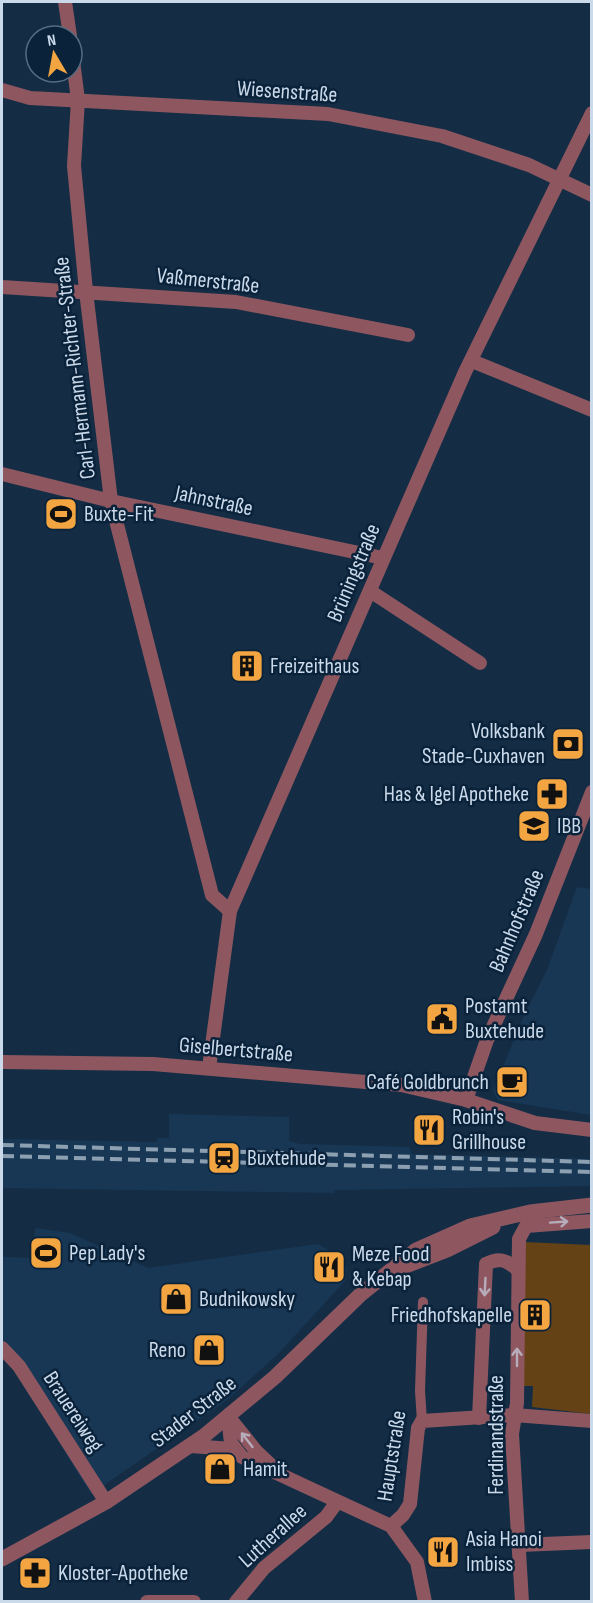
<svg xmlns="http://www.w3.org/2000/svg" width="593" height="1603" font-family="'Sofia Sans Condensed',sans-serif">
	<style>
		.built { fill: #183755 }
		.green { fill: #644216 }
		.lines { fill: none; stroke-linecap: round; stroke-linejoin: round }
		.pedestrian { stroke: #8e5760; stroke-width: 10 }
		.minor { stroke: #8e5760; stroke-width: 14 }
		.tertiary { stroke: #8e5760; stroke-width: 15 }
		.rail { stroke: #8da0b2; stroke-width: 4; stroke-dasharray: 12 6; stroke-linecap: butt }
		.oneway { stroke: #b6acba }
		.labels { text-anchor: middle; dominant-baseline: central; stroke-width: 5; stroke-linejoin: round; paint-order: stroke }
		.street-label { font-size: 22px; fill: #cbdaea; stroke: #0a233b }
		.poi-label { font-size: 22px; fill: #cbdaea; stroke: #0a233b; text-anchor: start }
	</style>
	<rect width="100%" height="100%" fill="#142d45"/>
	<g class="built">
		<polygon points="577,887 591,889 591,1115 498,1100 493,1091 523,1018 547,970"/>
		<polygon points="169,1114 289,1117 289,1141 300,1144 409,1147 412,1154 591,1159 591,1186 335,1190 334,1193 2,1188 2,1139 156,1142 158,1138 169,1138"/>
		<polygon points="35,1228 70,1233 148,1268 318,1244 338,1256 347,1268 345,1281 277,1355 227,1400 91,1494 15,1371 2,1356 2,1257 33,1258"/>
	</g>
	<polygon class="green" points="524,1242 591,1245 591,1414 532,1407 533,1386 522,1386"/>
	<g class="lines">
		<polyline class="pedestrian" points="422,1421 420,1391 423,1302"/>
		<g class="minor">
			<polyline points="65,2 70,36"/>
			<polyline points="72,53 78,100 74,166 86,291 111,501 212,895 230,911"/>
			<polyline points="2,90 30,98 328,114 442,136 529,165 592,195"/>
			<polyline points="2,287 236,302 408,335"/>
			<polyline points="472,361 592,410"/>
			<polyline points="2,474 111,501 383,558"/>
			<polyline points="370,591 480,663"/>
			<polyline points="2,1062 153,1064 401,1085 466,1100 535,1123 592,1130"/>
			<polyline points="209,1068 230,911 465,372 592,113"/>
			<polyline points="466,1100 487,1040 536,934 592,792"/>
			<polyline points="2,1348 19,1366 106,1502"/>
			<polyline points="228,1416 231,1443 242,1457 391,1526 417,1562 425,1602"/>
			<polyline points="228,1416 256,1451 273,1467"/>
			<path d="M479 1418 486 1264C499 1257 506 1260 517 1269"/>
			<polyline points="190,1446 233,1449"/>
			<polyline points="391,1526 403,1515 410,1504 418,1428 422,1421 514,1415 592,1421"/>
			<polyline points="519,1545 592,1542"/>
			<polyline points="147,1602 194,1602"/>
			<polyline points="236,1602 264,1568 326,1517 337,1502"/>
			<polyline points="522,1602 512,1434 517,1403 519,1239 526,1226 592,1221"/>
		</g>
		<g class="tertiary">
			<polyline points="403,1267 447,1250 493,1227"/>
			<polyline points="2,1559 106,1502 204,1436 275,1377 360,1295 416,1250 470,1226 530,1212 592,1205"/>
		</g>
		<g class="rail">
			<polyline points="2,1145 592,1162"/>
			<polyline points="2,1156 592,1172"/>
		</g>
	</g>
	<defs><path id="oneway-shaft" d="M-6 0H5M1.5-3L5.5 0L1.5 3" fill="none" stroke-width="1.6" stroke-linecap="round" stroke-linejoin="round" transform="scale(1.5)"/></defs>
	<g class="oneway">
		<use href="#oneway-shaft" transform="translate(559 1222) rotate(-4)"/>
		<use href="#oneway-shaft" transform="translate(485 1287) rotate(93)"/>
		<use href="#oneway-shaft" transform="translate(517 1357) rotate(-90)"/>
		<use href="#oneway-shaft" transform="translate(247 1440) rotate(-128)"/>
	</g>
	<defs>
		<g id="stadium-square" transform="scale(1.725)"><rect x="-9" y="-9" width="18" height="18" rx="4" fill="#f2a541" stroke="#0a233b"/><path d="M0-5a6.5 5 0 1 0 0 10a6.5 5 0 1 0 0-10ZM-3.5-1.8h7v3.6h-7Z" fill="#111"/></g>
		<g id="building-square" transform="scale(1.725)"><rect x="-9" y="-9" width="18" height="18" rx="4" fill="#f2a541" stroke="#0a233b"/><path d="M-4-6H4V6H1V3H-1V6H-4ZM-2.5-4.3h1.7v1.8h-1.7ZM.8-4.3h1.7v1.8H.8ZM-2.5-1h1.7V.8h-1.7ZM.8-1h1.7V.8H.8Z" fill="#111"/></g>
		<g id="bank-square" transform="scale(1.725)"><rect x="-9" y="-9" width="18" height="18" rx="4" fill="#f2a541" stroke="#0a233b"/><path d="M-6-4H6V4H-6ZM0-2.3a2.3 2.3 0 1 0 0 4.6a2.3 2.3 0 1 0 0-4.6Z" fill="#111"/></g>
		<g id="pharmacy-square" transform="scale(1.725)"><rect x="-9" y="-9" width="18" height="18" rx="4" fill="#f2a541" stroke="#0a233b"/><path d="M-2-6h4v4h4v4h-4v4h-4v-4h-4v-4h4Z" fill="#111"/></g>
		<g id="university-square" transform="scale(1.725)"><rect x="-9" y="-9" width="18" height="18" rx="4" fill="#f2a541" stroke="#0a233b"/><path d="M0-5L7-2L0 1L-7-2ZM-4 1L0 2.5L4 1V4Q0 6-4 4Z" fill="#111"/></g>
		<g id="civic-square" transform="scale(1.725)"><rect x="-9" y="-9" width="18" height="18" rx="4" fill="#f2a541" stroke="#0a233b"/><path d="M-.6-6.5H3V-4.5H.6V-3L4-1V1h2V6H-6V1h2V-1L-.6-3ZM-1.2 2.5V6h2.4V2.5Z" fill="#111"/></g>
		<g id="cafe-square" transform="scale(1.725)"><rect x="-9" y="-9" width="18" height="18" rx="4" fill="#f2a541" stroke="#0a233b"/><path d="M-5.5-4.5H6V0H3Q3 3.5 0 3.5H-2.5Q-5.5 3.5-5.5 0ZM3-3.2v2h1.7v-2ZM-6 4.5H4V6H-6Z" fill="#111"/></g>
		<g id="restaurant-square" transform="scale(1.725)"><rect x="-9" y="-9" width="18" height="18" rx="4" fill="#f2a541" stroke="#0a233b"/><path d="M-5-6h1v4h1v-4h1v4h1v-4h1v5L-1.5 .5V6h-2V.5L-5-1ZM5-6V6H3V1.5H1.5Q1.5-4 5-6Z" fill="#111"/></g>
		<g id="station-square" transform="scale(1.725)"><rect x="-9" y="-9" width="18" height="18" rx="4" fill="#f2a541" stroke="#0a233b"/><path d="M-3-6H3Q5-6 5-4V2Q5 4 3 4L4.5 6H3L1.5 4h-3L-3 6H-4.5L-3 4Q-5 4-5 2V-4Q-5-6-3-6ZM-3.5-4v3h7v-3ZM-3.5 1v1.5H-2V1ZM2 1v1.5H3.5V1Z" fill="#111"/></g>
		<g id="shop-square" transform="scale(1.725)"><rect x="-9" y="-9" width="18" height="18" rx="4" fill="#f2a541" stroke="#0a233b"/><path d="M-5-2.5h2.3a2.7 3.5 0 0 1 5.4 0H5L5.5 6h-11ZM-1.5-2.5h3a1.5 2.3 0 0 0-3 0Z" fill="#111"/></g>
	</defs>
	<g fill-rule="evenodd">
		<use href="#stadium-square" x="61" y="514"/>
		<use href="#building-square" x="247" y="666"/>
		<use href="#bank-square" x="568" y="744"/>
		<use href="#pharmacy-square" x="552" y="794"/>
		<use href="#university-square" x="534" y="826"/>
		<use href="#civic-square" x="442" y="1019"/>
		<use href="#cafe-square" x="512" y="1082"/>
		<use href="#restaurant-square" x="429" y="1130"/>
		<use href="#station-square" x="224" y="1158"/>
		<use href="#stadium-square" x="46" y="1253"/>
		<use href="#restaurant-square" x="329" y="1267"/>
		<use href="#shop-square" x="176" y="1299"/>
		<use href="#building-square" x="535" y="1315"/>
		<use href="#shop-square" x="209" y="1350"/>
		<use href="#shop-square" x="220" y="1469"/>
		<use href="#restaurant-square" x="443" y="1552"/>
		<use href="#pharmacy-square" x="35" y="1573"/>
	</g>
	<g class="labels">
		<g class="street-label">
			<text transform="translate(287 92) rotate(4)">Wiesenstraße</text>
			<text transform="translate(208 281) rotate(6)">Vaßmerstraße</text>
			<text transform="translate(75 368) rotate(-97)">Carl-Hermann-Richter-Straße</text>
			<text transform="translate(214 501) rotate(12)">Jahnstraße</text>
			<text transform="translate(354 573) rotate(-67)">Brüningstraße</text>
			<text transform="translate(517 921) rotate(-67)">Bahnhofstraße</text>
			<text transform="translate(236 1050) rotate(5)">Giselbertstraße</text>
			<text transform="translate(73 1412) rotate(57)">Brauereiweg</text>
			<text transform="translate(194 1412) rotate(-38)">Stader Straße</text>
			<text transform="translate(496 1435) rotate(-90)">Ferdinandstraße</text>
			<text transform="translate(392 1456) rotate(-81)">Hauptstraße</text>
			<text transform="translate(273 1536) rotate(-42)">Lutherallee</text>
		</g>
		<g class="poi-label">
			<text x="84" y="514">Buxte-Fit</text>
			<text x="270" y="666">Freizeithaus</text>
			<text x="545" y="731" text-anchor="end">Volksbank<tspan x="545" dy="25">Stade-Cuxhaven</tspan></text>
			<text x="529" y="794" text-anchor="end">Has &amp; Igel Apotheke</text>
			<text x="557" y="826">IBB</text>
			<text x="465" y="1006">Postamt<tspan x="465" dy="25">Buxtehude</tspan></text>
			<text x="489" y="1082" text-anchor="end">Café Goldbrunch</text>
			<text x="452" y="1117">Robin's<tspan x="452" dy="25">Grillhouse</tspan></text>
			<text x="247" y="1158">Buxtehude</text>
			<text x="69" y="1253">Pep Lady's</text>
			<text x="352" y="1254">Meze Food<tspan x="352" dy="25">&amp; Kebap</tspan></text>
			<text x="199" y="1299">Budnikowsky</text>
			<text x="512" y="1315" text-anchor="end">Friedhofskapelle</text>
			<text x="186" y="1350" text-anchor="end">Reno</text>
			<text x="243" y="1469">Hamit</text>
			<text x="466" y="1539">Asia Hanoi<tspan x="466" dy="25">Imbiss</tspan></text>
			<text x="58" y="1573">Kloster-Apotheke</text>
		</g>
	</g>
	<rect width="593" height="1603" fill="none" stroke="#cbdaea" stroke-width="6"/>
	<g transform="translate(54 54) rotate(350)"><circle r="28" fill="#0a233b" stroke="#576c81" stroke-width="1.5"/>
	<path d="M0-4.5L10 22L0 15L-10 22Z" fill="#f2a541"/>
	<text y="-9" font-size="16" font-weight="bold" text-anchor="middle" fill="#cbdaea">N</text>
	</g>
</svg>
